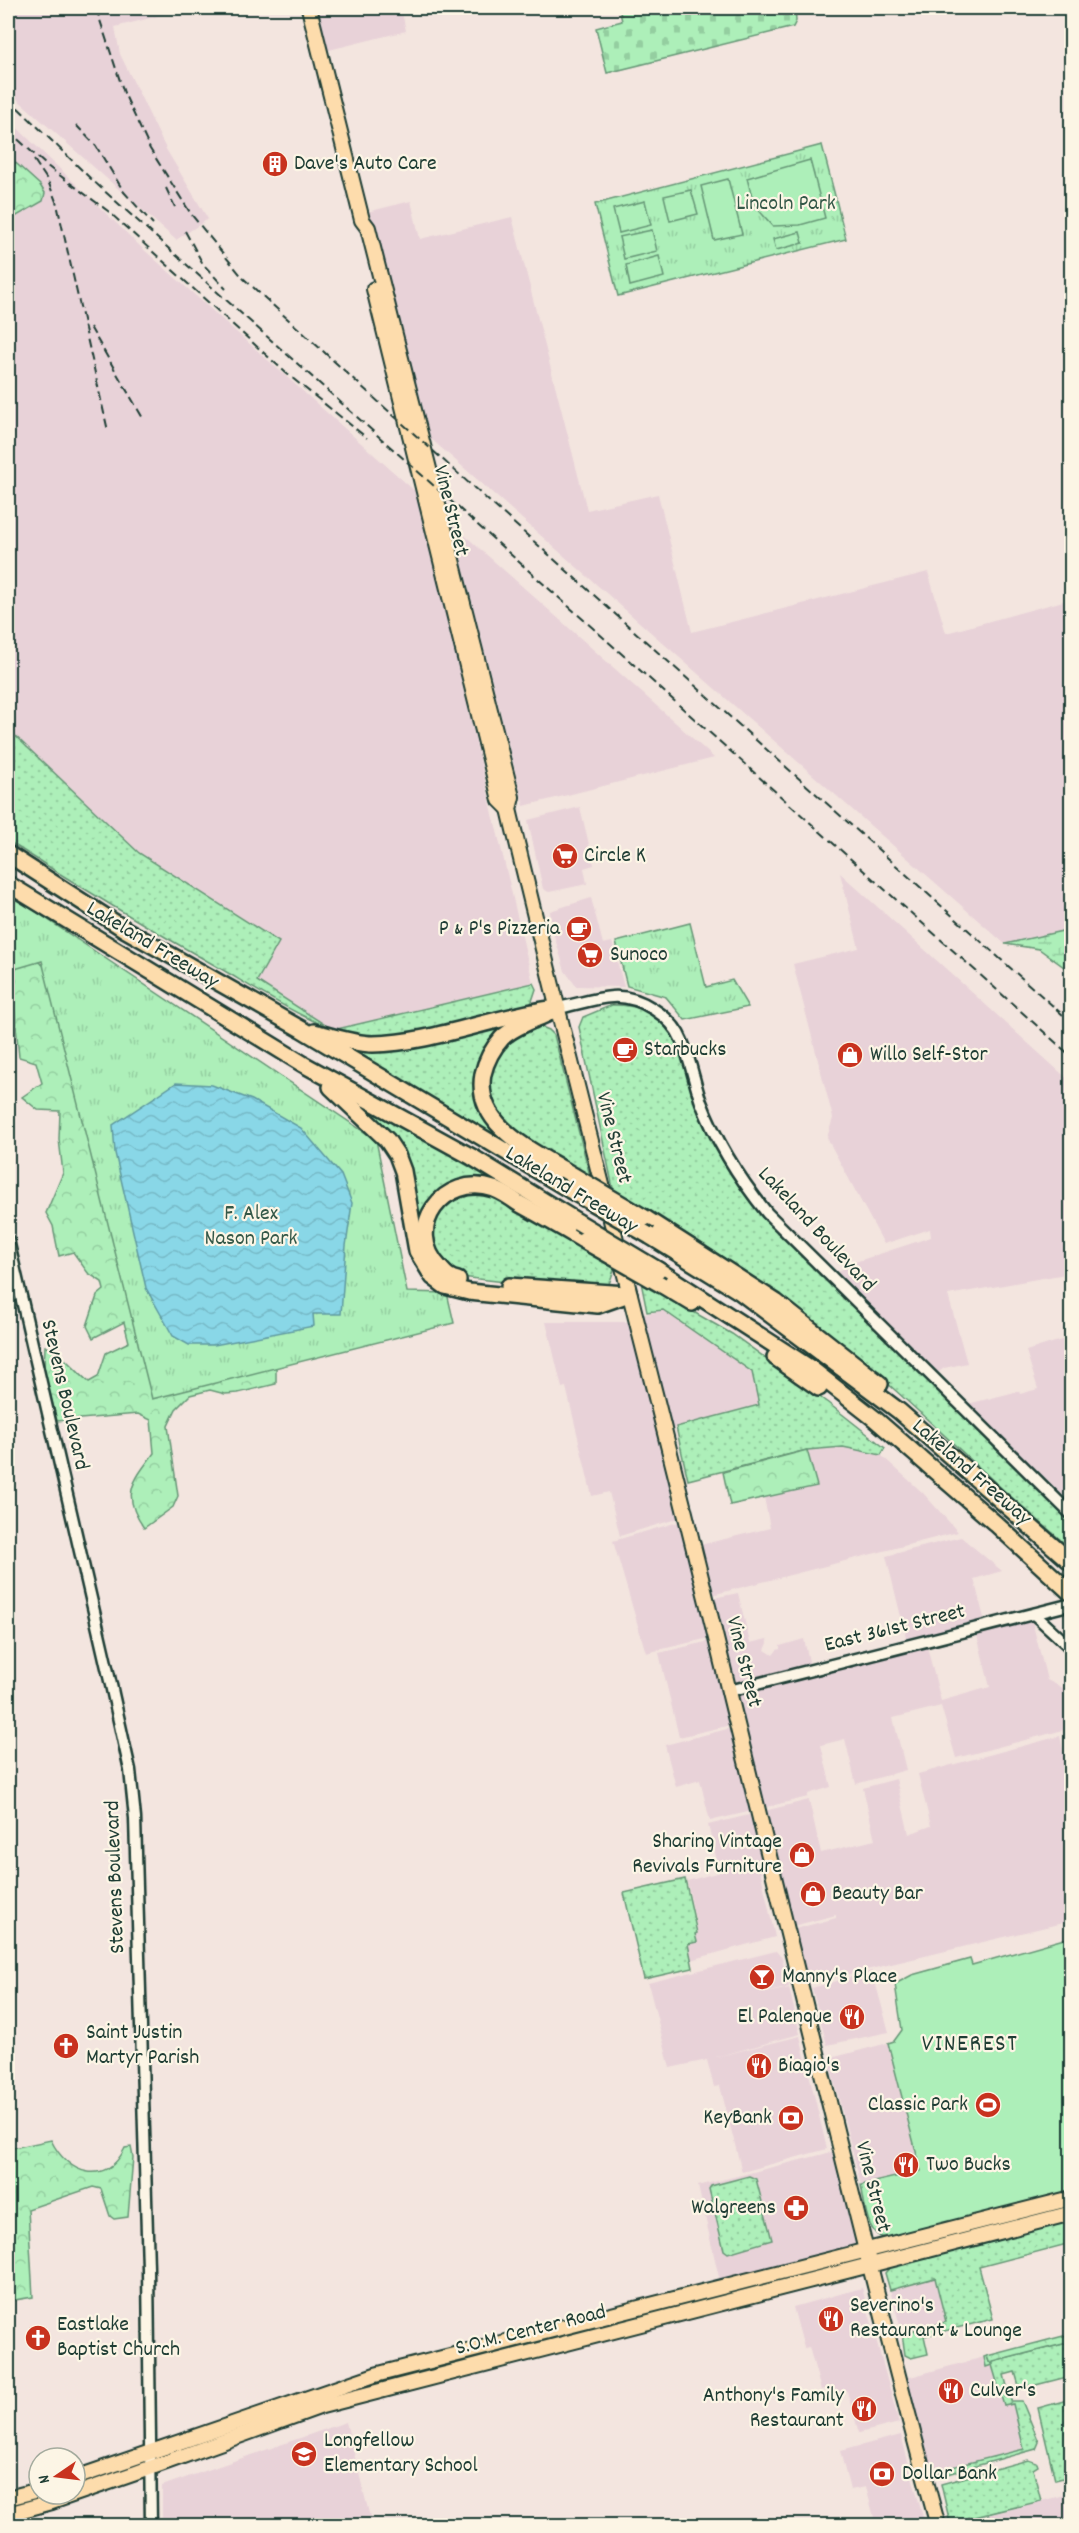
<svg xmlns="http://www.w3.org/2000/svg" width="1079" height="2533" font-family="Dekko,sans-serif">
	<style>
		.built { fill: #e8d2d8 }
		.grass { fill: url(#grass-dots); stroke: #669676; stroke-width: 1.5 }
		.forest { fill: url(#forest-crowns); stroke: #669676; stroke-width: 1.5 }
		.wetland { fill: url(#wetland-marsh); stroke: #669676; stroke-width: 1.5 }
		.cemetery { fill: url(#cemetery-stones); stroke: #669676; stroke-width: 1.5 }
		.park { fill: url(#park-tufts); stroke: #669676; stroke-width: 1.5 }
		.pitch { fill: #adefb9; stroke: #669676; stroke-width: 1.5 }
		.water { fill: url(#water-waves); stroke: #5f999f; stroke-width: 1.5 }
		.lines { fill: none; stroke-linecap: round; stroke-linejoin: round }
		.minor-casing { stroke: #1f3d34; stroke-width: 15 }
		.major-casing { stroke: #1f3d34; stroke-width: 18 }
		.highway-casing { stroke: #1f3d34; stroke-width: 20 }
		.minor { stroke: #fcf5e5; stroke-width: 10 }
		.major { stroke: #fddcac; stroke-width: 14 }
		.highway { stroke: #fddcac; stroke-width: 15 }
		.rail { stroke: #1f3d34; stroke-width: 2; stroke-dasharray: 9 4.5; stroke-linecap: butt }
		.highway-bridge-casing { stroke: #1f3d34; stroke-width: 20; stroke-linecap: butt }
		.highway-bridge { stroke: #fddcac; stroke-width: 15 }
		.labels { text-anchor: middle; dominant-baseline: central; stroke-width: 4.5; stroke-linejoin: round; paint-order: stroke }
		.poi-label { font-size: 22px; fill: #1f3d34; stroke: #fcf5e5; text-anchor: start }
		.park-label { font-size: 22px; fill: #345848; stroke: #fcf5e5 }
		.street-label { font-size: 22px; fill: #1f3d34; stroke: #fcf5e5 }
		.neighbourhood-label { font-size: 24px; letter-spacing: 1.5px; fill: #1f3d34; stroke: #fcf5e5 }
	</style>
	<defs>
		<pattern id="grass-dots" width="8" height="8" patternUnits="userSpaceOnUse" patternTransform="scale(1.5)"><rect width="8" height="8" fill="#adefb9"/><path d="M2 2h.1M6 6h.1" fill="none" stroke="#94cea0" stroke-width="1.8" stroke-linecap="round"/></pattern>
		<pattern id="forest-crowns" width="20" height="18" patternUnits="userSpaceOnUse" patternTransform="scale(1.5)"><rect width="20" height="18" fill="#adefb9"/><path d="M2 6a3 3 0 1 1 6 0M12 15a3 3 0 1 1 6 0" fill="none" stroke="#94cea0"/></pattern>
		<pattern id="wetland-marsh" width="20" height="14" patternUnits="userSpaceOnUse" patternTransform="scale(1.5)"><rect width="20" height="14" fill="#adefb9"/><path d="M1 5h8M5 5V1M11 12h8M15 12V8" fill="none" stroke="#94cea0"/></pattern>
		<pattern id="cemetery-stones" width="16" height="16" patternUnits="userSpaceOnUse" patternTransform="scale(1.5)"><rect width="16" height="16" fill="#adefb9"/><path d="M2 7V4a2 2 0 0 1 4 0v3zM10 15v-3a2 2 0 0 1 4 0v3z" fill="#94cea0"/></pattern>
		<pattern id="park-tufts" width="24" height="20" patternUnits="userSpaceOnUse" patternTransform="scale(1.5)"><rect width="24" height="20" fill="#adefb9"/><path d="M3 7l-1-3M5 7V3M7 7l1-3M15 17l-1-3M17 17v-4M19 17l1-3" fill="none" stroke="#94cea0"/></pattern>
		<pattern id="water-waves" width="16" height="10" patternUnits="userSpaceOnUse" patternTransform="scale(1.5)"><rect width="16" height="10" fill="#89d7e7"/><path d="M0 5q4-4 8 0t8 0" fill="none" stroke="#76b9c7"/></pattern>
	</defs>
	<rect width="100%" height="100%" fill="#f3e5df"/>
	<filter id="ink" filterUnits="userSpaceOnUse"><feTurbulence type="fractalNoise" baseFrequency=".0167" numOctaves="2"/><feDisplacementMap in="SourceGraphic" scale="12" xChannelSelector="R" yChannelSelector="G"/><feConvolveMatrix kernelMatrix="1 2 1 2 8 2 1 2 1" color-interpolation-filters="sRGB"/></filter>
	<g filter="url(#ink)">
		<g class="built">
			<polygon points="8,8 190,8 115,27 120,54 166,149 208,219 176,240 8,91"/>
			<polygon points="314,8 401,8 406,31 325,51"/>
			<polygon points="8,119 141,247 417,493 533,983 333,1030 257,981 279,942 139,853 8,731"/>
			<polygon points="411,201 420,239 512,217 587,510 658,494 692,632 928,572 946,633 1071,599 1071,929 1005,944 422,431 367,212"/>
			<polygon points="452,524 677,724 714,758 524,806"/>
			<polygon points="580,807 594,865 584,868 587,884 549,892 543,889 528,820"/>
			<polygon points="840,873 1071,1082 1071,1273 948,1295 967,1363 944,1368 934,1376 834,1275 849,1264 931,1237 930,1229 884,1244 827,1138 833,1118 793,964 859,948"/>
			<polygon points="591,898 603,944 612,942 624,987 576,986 565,971 552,929 550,911"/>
			<polygon points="663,1310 752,1372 759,1405 667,1430 638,1316"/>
			<polygon points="546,1322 633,1322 683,1517 620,1536 609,1492 592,1496 566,1387 562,1388"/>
			<polygon points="1071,1337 1071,1507 964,1405 1019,1391 1020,1394 1038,1389 1026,1351"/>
			<polygon points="843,1447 881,1455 923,1493 958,1532 708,1596 696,1546 770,1528 764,1497 816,1486 807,1450"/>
			<polygon points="685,1520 713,1637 646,1653 613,1541"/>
			<polygon points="961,1537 1002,1571 974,1579 985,1622 907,1641 886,1556"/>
			<polygon points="738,1593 750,1643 767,1639 768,1643 765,1650 773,1655 777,1650 780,1649 780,1646 804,1639 810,1666 730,1689 709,1599"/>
			<polygon points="1031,1617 1047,1680 1071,1692 1071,1728 956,1758 941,1706 893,1718 906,1770 856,1784 845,1739 821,1745 831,1787 808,1794 808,1797 758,1809 731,1692 926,1643 941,1701 990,1687 976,1631"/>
			<polygon points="714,1640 735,1724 679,1737 659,1653"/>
			<polygon points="735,1727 756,1810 710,1821 700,1780 676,1787 665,1745"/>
			<polygon points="1060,1736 1064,1754 1071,1751 1071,1921 804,1985 791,1930 836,1918 836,1915 789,1927 760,1812 809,1800 821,1853 875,1840 863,1788 896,1779 909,1834 931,1826 918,1774"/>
			<polygon points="757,1813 770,1862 759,1865 775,1937 691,1960 688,1945 697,1942 696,1934 698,1933 687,1881 720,1872 708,1825"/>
			<polygon points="776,1951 782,1958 789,1987 758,1995 789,1988 800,2034 716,2057 800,2036 827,2149 742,2172 720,2086 714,2087 707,2060 670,2068 648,1983"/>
			<polygon points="872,1971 889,2032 827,2045 812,1988"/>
			<polygon points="888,2043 921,2172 861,2185 830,2064 835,2057"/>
			<polygon points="832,2152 857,2251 721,2286 698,2186"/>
			<polygon points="935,2278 946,2322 902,2333 890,2290"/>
			<polygon points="862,2288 899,2423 859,2433 847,2391 834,2394 832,2387 821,2390 809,2347 804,2348 793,2307"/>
			<polygon points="984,2357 986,2367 990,2363 992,2364 1004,2405 1013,2404 1024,2450 952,2467 952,2469 927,2476 903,2379"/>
			<polygon points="346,2422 372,2525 162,2525 162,2486"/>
			<polygon points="901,2435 925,2525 876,2525 866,2487 850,2490 840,2451"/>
			<polygon points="1071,2493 1071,2525 943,2526 1004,2511"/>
		</g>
		<g class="grass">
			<path d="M9 730 139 853 279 942 257 981 333 1030 533 983 536 989 531 1004C483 1016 424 1037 375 1039 334 1040 259 991 223 970 150 929 78 886 8 841Z"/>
			<path d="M612 1005C680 1004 678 1054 696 1100 704 1122 712 1143 724 1163 765 1228 827 1279 881 1333 944 1396 1008 1459 1071 1522V1549C1042 1523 1011 1498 983 1471 938 1430 895 1388 848 1349 776 1290 696 1237 614 1193L579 1027 583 1017Z"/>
			<path d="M510 1024C462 1059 466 1104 507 1143L334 1043Z"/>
			<polygon points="539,1026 549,1030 554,1035 591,1180 516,1135 490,1104 489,1075 495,1059 510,1039"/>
			<polygon points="352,1097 502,1186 467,1182 421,1231 408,1178"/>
			<path d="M467 1192H489L613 1262 614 1270 609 1284C595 1294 484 1279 459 1277L446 1269 429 1240C438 1207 437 1208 467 1192Z"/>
			<polygon points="641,1282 732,1334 828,1403 885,1448 881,1455 843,1447 807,1450 688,1480 676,1427 759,1405 752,1372 663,1310 647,1312"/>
			<polygon points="685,1879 697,1933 695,1934 697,1942 688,1944 693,1968 644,1979 624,1893"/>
			<polygon points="749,2176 756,2179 772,2240 728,2253 724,2250 709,2189 711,2186"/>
			<polygon points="1071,2221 1071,2243 979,2267 993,2319 924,2336 928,2354 911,2358 905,2355 902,2333 946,2322 935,2278 890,2290 885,2273 893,2264 904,2264"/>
			<polygon points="1071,2342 1071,2376 1020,2389 1015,2372 1004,2375 1011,2401 1022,2401 1039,2442 1036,2449 940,2476 939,2472 952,2469 952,2467 1024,2449 1013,2404 1004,2406 992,2365 986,2367 984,2357 987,2356 989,2362 992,2362"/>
			<polygon points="1071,2399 1071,2476 1055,2480 1038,2408"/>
			<polygon points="1028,2460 1037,2463 1038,2466 1033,2469 1041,2501 950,2523 941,2484"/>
		</g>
		<g class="forest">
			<polygon points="8,156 40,185 45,193 43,201 8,221"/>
			<path d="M8 947 24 953 64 978 276 1364V1384L238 1393 225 1394 210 1390 190 1395 176 1409 168 1426 178 1496 173 1507 144 1528C121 1495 132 1482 154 1453L151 1420 138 1414 57 1421 44 1371 45 1346C63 1353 74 1370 89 1382L98 1377 106 1353 129 1342 124 1322 93 1338 87 1326 97 1296 104 1290 102 1282 88 1273 73 1252 59 1256 53 1226 46 1213 63 1173 59 1139 60 1111 38 1110 22 1097 42 1083 36 1062 19 1057 13 995 16 980 8 981Z"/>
			<polygon points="807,1450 817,1486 730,1505 723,1472"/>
			<path d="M51 2140C67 2174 106 2188 125 2148L131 2147 133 2157 128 2217 114 2219 110 2216 101 2189 93 2187 28 2209 33 2297 8 2301V2149Z"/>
			<polygon points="1071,2334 1071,2342 993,2362 993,2364 989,2362 987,2356"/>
		</g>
		<polygon class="wetland" points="1071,929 1071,972 1039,949 1005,944"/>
		<polygon class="cemetery" points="619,8 795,8 796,21 793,27 607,73 596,28 622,21"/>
		<g class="park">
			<polygon points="822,145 846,239 618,296 595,204"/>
			<polygon points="8,893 376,1140 407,1292 447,1293 454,1323 152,1399 42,961 8,971"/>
			<polygon points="690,923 706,987 732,980 748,1007 685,1020 666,997 627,986 616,942"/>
		</g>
		<g class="pitch">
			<polygon points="810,160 825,218 800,225 773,226 754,205 747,178"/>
			<polygon points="728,179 742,234 714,240 701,186"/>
			<polygon points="691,190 698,214 670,221 664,196"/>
			<polygon points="645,201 651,225 619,233 613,209"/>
			<polygon points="652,230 657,251 624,259 619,237"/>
			<polygon points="800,232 803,243 776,250 773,239"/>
			<polygon points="659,256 664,277 630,286 626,265"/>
			<path d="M1071 1937V2192L889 2238C866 2240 865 2202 861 2185L921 2171 888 2043 894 2041 902 2030 895 1984 912 1975 970 1959 972 1965Z"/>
		</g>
		<polygon class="water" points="176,1083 212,1085 252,1100 301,1128 341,1175 352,1203 346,1246 341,1314 313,1314 314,1326 214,1345 189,1345 173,1336 146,1288 115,1153 113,1125"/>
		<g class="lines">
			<g class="minor-casing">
				<g id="minor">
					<path d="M558 1008C575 1005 594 998 612 997 639 995 672 1016 682 1041 691 1061 694 1082 701 1102 717 1144 739 1178 767 1213L1072 1515"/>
					<polyline points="8,1240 111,1685 130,1770 135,1818 148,2268 151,2526"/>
					<polyline points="1034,1614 1072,1649"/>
					<polyline points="729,1691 1072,1604"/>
				</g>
			</g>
			<g class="major-casing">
				<g id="major">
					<path d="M309 8 362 220 368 228 512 797 509 809C571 1071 641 1332 705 1594 782 1905 854 2217 938 2526"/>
					<polyline points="374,289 500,800 509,809"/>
					<polyline points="75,2478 375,2375 1072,2198"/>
					<polyline points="8,2498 39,2490"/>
					<polyline points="8,2514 52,2502 133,2474 322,2406 1072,2213"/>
				</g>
			</g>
			<g class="highway-casing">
				<g id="highway">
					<polyline points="8,854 126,930 301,1029 570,1190"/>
					<polyline points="8,884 303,1064 472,1157 578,1222"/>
					<path d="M547 1014C534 1020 513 1027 502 1038 493 1048 486 1061 483 1074 474 1124 529 1149 564 1170"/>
					<path d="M314 1032C332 1036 354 1044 373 1044 435 1043 496 1015 558 1008"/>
					<polyline points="331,1087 387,1140 397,1155 403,1171 417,1251 433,1277 445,1286 469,1292 598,1305 629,1294"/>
					<polyline points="645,1218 776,1302 880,1384"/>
					<polyline points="650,1236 739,1291 899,1411 1072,1563"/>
					<polyline points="658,1270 810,1368 875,1419 996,1524 1072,1594"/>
					<path d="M458 1280C449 1278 446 1275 440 1268 402 1229 444 1172 494 1189 502 1192 511 1198 518 1203 540 1215 561 1227 583 1240"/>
					<polyline points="662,1285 692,1303"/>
					<polyline points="509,1286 626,1294"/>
					<polyline points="775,1357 819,1388"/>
				</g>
			</g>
			<use href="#minor" class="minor"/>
			<use href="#major" class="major"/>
			<use href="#highway" class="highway"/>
			<g class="rail">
				<polyline points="96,8 124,93 150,149 191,214 243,278 394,416 1072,1023"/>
				<polyline points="8,98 90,178 1072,1057"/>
				<polyline points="76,125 96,146 124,192 153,224"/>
				<polyline points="8,130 47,166 108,211 286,373 367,438"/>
				<polyline points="34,160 48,181 57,204 108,431"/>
				<polyline points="166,188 175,207"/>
				<polyline points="185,231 203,264 226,289"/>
				<polyline points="90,327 144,420"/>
			</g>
			<g class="highway-bridge-casing">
				<g id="highway-bridge">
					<polyline points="564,1170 645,1218"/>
					<polyline points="570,1190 650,1236"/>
					<polyline points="578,1222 658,1270"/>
					<polyline points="583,1240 662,1285"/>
				</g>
			</g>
			<use href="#highway-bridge" class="highway-bridge"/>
		</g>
	</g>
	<defs>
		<g id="building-disc" transform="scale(1.35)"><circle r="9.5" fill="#c8321e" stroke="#fcf5e5"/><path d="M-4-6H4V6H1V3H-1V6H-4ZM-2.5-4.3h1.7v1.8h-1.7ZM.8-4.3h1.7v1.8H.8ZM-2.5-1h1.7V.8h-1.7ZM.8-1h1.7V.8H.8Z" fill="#fff"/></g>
		<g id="supermarket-disc" transform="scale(1.35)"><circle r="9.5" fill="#c8321e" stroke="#fcf5e5"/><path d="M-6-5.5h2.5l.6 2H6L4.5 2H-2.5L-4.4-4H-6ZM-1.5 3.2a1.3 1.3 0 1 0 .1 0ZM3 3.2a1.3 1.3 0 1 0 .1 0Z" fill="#fff"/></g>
		<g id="cafe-disc" transform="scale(1.35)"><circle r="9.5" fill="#c8321e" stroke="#fcf5e5"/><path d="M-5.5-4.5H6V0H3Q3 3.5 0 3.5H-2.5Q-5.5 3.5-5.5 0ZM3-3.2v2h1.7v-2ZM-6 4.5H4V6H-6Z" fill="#fff"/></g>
		<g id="shop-disc" transform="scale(1.35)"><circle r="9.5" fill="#c8321e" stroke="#fcf5e5"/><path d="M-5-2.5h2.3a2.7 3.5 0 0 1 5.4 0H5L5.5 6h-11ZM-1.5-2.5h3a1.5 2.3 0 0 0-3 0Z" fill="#fff"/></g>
		<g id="bar-disc" transform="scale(1.35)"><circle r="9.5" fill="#c8321e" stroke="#fcf5e5"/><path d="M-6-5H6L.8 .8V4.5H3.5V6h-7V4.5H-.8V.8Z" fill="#fff"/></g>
		<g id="restaurant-disc" transform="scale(1.35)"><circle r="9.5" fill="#c8321e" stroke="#fcf5e5"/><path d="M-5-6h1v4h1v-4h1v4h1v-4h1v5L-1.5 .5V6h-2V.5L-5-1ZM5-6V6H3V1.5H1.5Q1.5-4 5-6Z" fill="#fff"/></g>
		<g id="church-disc" transform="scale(1.35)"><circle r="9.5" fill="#c8321e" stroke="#fcf5e5"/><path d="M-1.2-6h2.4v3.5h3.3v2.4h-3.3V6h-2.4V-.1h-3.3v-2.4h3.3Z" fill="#fff"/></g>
		<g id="stadium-disc" transform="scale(1.35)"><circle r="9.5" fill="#c8321e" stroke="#fcf5e5"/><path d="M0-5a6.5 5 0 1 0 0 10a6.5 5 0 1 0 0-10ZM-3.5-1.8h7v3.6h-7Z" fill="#fff"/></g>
		<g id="bank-disc" transform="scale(1.35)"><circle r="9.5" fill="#c8321e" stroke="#fcf5e5"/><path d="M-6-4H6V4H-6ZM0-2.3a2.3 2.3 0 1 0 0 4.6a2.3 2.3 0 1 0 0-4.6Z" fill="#fff"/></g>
		<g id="pharmacy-disc" transform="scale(1.35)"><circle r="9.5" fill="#c8321e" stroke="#fcf5e5"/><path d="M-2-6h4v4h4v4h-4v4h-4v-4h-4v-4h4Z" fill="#fff"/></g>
		<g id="school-disc" transform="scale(1.35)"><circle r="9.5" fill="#c8321e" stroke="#fcf5e5"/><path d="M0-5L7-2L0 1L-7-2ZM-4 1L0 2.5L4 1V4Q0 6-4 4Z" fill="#fff"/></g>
	</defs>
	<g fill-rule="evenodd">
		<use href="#building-disc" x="275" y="164"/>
		<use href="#supermarket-disc" x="565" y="856"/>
		<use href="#cafe-disc" x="579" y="929"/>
		<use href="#supermarket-disc" x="590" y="955"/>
		<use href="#cafe-disc" x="625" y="1050"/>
		<use href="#shop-disc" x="850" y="1055"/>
		<use href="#shop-disc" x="802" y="1855"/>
		<use href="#shop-disc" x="813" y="1894"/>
		<use href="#bar-disc" x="762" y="1977"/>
		<use href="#restaurant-disc" x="852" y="2017"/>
		<use href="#church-disc" x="66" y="2046"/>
		<use href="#restaurant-disc" x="759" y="2066"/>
		<use href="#stadium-disc" x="988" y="2105"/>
		<use href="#bank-disc" x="791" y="2118"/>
		<use href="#restaurant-disc" x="906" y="2165"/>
		<use href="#pharmacy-disc" x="796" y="2208"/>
		<use href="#restaurant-disc" x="831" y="2319"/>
		<use href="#church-disc" x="38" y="2338"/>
		<use href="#restaurant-disc" x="951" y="2391"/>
		<use href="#restaurant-disc" x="864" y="2409"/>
		<use href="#school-disc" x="304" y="2454"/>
		<use href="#bank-disc" x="882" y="2474"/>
	</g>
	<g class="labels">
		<g class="poi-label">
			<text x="294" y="164">Dave's Auto Care</text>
			<text x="584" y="856">Circle K</text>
			<text x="560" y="929" text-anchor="end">P &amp; P's Pizzeria</text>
			<text x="610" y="955">Sunoco</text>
			<text x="644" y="1050">Starbucks</text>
			<text x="870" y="1055">Willo Self-Stor</text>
			<text x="782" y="1842" text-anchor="end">Sharing Vintage<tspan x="782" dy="25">Revivals Furniture</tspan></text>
			<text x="832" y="1894">Beauty Bar</text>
			<text x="782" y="1977">Manny's Place</text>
			<text x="832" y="2017" text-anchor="end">El Palenque</text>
			<text x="86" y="2033">Saint Justin<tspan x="86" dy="25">Martyr Parish</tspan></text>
			<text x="778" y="2066">Biagio's</text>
			<text x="968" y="2105" text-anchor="end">Classic Park</text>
			<text x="772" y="2118" text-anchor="end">KeyBank</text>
			<text x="926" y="2165">Two Bucks</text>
			<text x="776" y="2208" text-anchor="end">Walgreens</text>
			<text x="850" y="2306">Severino's<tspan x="850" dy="25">Restaurant &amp; Lounge</tspan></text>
			<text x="57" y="2325">Eastlake<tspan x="57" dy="25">Baptist Church</tspan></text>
			<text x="970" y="2391">Culver's</text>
			<text x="844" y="2396" text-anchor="end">Anthony's Family<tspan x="844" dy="25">Restaurant</tspan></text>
			<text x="324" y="2441">Longfellow<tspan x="324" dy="25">Elementary School</tspan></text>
			<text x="902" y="2474">Dollar Bank</text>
		</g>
		<g class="park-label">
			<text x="786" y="204">Lincoln Park</text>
			<text x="251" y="1214">F. Alex<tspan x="251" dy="25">Nason Park</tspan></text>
		</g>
		<g class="street-label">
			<text transform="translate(450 511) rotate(76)">Vine Street</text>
			<text transform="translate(152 946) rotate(31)">Lakeland Freeway</text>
			<text transform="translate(613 1138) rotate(76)">Vine Street</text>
			<text transform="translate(571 1191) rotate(31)">Lakeland Freeway</text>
			<text transform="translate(816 1230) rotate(47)">Lakeland Boulevard</text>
			<text transform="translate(64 1395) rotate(77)">Stevens Boulevard</text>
			<text transform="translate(971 1473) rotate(41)">Lakeland Freeway</text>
			<text transform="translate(895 1629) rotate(-14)">East 361st Street</text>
			<text transform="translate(743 1662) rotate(76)">Vine Street</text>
			<text transform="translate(116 1877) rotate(-92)">Stevens Boulevard</text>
			<text transform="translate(872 2187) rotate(76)">Vine Street</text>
			<text transform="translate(531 2331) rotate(-14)">S.O.M. Center Road</text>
		</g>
		<g class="neighbourhood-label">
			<text x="970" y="2045">VINEREST</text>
		</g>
	</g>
	<rect width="1079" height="2533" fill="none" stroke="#fcf5e5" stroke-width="30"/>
	<rect x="15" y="15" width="1049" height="2503" fill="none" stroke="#1f3d34" stroke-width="2" filter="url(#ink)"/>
	<g transform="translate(57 2476) rotate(256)"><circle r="28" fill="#fcf5e5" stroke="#a4ab9e" stroke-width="1.5"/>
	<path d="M0-4.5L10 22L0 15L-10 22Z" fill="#c8321e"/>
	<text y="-9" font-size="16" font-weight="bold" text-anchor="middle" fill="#1f3d34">N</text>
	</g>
</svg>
